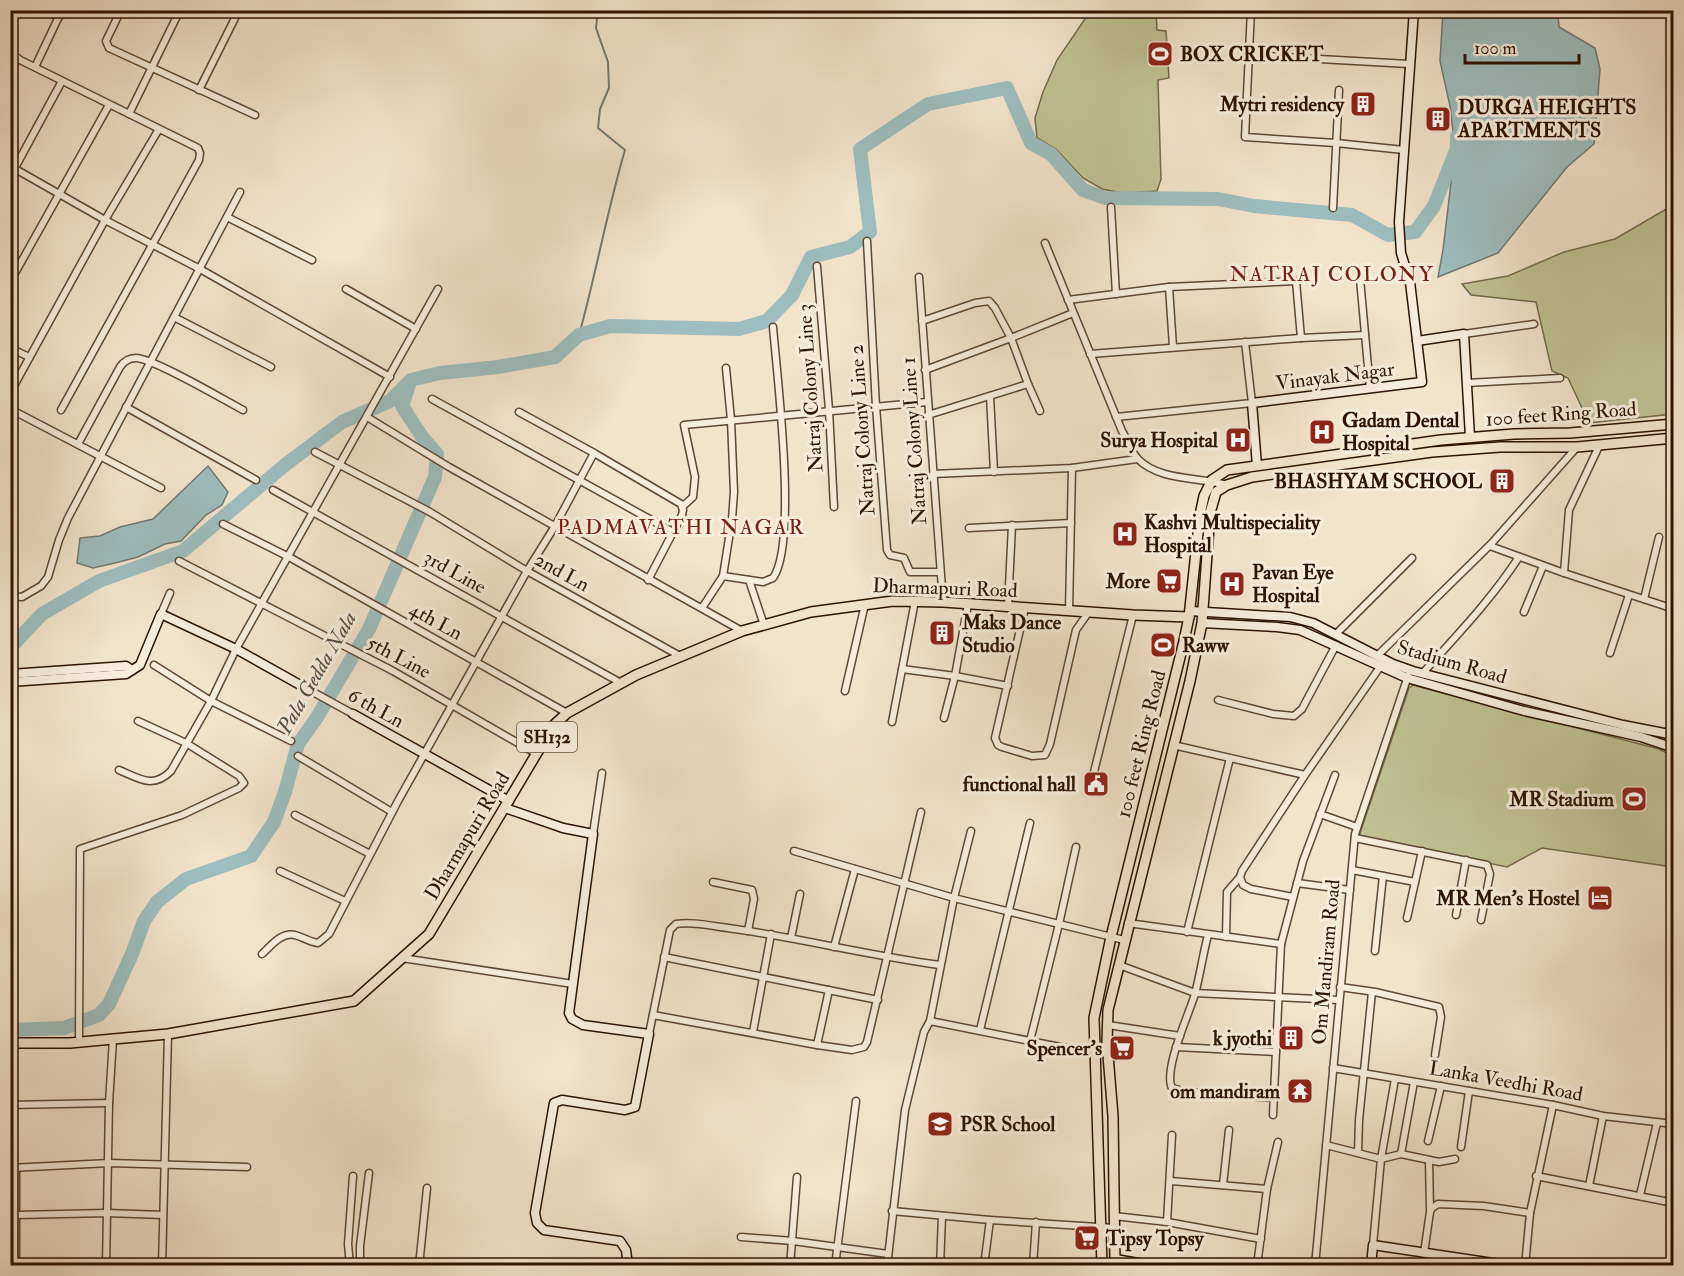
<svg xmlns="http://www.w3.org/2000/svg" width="1684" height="1276" font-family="'IM FELL Double Pica',serif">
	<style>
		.green { fill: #bfc293; stroke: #766a4a; stroke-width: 1.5 }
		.water { fill: #9dbdbe; stroke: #717973; stroke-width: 1.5 }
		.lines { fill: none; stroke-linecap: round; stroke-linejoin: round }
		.stream { stroke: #717973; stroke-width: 2 }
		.river { stroke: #9dbdbe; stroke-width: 14 }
		.street-casing { stroke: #5f4734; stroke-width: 9 }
		.secondary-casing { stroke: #2e1302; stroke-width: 11 }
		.primary-casing { stroke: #2e1302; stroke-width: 12 }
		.street { stroke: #f7eddd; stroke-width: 6 }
		.secondary { stroke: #f7eddd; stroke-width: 8 }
		.primary { stroke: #f2e3cb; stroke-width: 9 }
		.labels { text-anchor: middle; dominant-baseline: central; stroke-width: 6; stroke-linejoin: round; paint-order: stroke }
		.shield { fill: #f7eddd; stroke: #6a5444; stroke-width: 1.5 }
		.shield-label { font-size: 18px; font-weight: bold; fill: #2e1302 }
		.poi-label { font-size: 20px; font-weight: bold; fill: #2e1302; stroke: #f7eddd; text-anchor: end }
		.street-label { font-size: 20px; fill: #2e1302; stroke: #f7eddd }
		.neighbourhood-label { font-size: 21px; letter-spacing: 1.5px; fill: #7a1f14; stroke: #f7eddd }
		.water-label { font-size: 21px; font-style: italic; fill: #554e44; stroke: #f7eddd }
	</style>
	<rect width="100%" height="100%" fill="#f2e3cb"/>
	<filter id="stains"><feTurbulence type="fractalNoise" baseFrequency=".00333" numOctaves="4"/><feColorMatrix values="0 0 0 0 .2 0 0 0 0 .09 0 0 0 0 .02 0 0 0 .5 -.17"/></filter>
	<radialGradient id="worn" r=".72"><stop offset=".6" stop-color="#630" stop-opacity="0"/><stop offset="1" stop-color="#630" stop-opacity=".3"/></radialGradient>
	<g class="green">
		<polygon points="1091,10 1156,11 1157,30 1166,31 1169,78 1158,80 1161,179 1157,191 1122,193 1102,189 1083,178 1056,149 1037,138 1035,118 1043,92 1057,60"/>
		<polygon points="1673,205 1673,414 1589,423 1568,378 1552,371 1536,302 1471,295 1462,284 1508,276 1564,252 1615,239"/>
		<polygon points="1413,685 1659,749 1673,756 1673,874 1667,874 1666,866 1542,848 1507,867 1359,836 1409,688"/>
	</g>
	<g class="water">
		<polygon points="1443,11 1552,11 1558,14 1559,27 1595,48 1600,69 1594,144 1567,167 1498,253 1438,277 1443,250 1455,149 1450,106 1440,61"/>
		<polygon points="208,466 228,492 222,505 206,515 181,541 165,544 138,557 115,563 93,568 77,563 80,538 100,536 120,527 153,519"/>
	</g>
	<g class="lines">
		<path class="stream" d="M579 335C596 274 607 211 625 150L598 128 600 109 609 88 608 62 596 28 598 10"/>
		<g class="river">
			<polyline points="10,648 42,614 99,581 183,551 285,465 342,422 390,401 411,380 440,373 498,367 555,357 579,335 610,326 739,329 767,321 792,295 811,257 850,247 870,232 860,149 928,104 1007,88 1031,143 1051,154 1083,190 1105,198 1218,199 1254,206 1352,215 1388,235 1415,232 1434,206 1457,148 1457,136"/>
			<polyline points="10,1030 64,1028 99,1015 109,1004 132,954 144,921 157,902 186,879 251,856 274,822 285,792 298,744 316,719 369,629 435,477 437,454 423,438 402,406 409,385"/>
		</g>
		<g class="street-casing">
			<g id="street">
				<polyline points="45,10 59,17"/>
				<polyline points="121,10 106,41 109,48 255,115"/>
				<polyline points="1251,10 1245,137 1336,143 1404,150"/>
				<polyline points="10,55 198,148 200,153 199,160 61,410"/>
				<polyline points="1249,55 1409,64"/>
				<polyline points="35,67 62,10"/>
				<polyline points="10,71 18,58"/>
				<polyline points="199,90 239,10"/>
				<polyline points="129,114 180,10"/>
				<polyline points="10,166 105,220 200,269 390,377"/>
				<polyline points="10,177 62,81"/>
				<polyline points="1111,207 1116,294"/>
				<polyline points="1333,208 1339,90"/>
				<polyline points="227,217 312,260"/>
				<polyline points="867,241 876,406 887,550 890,555 904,558 910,572 940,572"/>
				<path d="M1045 243 1122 431C1127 439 1131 452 1138 459 1159 481 1200 477 1227 485"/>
				<polyline points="817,266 829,410 834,507"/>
				<polyline points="919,277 943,602"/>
				<polyline points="1360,279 1370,389"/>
				<polyline points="10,282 109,105"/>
				<polyline points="1169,287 1173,347"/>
				<polyline points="346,289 416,329"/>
				<polyline points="1068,300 1169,287 1296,281 1301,338 1090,354"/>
				<polyline points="174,317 271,367"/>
				<polyline points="922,321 975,303 989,301 995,308 1011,338 1073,313"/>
				<polyline points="1464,334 1534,324"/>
				<polyline points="1301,338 1365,335"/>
				<polyline points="10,348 29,357"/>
				<polyline points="925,370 1011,338 1028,384 928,415"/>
				<polyline points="1467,383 1560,378"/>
				<polyline points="1028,384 1040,411"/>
				<polyline points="10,393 105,220 159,129"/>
				<polyline points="990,396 994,472"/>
				<polyline points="432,399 673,532"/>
				<polyline points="126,407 256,480"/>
				<polyline points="10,409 161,488"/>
				<polyline points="519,412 594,453 681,504 683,510 682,515 648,580"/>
				<polyline points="367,417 449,467 742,631"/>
				<polyline points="1116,417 1252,403 1245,342"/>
				<path d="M78 444 120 367C124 361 129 358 136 358 153 358 224 400 243 410"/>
				<polyline points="315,452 430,512 527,571 680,656"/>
				<polyline points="933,474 1072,468 1137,459"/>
				<polyline points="273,490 621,683"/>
				<polyline points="682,507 693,497 695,477 684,425 927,402"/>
				<polyline points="223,524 289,557 567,713"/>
				<polyline points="969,528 1071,523"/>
				<polyline points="1490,546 1564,573 1674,609"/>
				<polyline points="179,561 393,671 537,754"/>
				<polyline points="1564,573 1569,510 1600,444"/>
				<path d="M723 576 763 582 773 578C798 543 777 376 773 327"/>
				<polyline points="749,580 764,625"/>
				<polyline points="10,596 22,597 41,586 48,577 59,540 68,518 240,192"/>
				<polyline points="1644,599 1659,537"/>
				<polyline points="1008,607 1012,525"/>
				<polyline points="702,608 723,576 732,519 734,492 731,420 726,368"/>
				<polyline points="1025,608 995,738 998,745 1002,747 1032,756 1045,755 1050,744 1076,630 1088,613"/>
				<polyline points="1069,611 1072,468"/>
				<polyline points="1524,612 1543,566"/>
				<polyline points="161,614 170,593"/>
				<polyline points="1336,634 1412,558"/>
				<polyline points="1610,653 1629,595"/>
				<polyline points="1377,656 1491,544 1577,447"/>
				<polyline points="154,665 211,701 291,741"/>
				<polyline points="902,669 955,676 1008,686"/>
				<path d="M1422 674C1456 636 1491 600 1519 557"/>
				<polyline points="302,686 353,714"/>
				<polyline points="845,691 865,604"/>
				<polyline points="1218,700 1273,714 1294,716 1302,709 1336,645"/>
				<polyline points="944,718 955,676 968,604"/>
				<polyline points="892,722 915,601"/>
				<polyline points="1173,745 1305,775"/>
				<polyline points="298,756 392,812"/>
				<path d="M119 770C140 779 153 789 171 771L211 701 236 649 438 289"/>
				<polyline points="1093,776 1133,615"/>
				<polyline points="1320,814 1357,827"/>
				<polyline points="295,815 370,854"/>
				<polyline points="593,834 602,773"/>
				<polyline points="1355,838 1487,865 1490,874 1481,920"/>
				<polyline points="794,851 954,898 1124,940"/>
				<polyline points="1352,870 1415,882"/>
				<polyline points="280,871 345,901"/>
				<polyline points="713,882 752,890 754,899 748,931"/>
				<polyline points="1297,883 1350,890"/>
				<polyline points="1293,897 1251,889 1243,885 1240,877 1242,871 1305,775 1380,667"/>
				<polyline points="1456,915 1466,860"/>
				<polyline points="1407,918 1422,851"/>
				<polyline points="1128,923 1281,944"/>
				<polyline points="1187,932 1230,758"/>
				<path d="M1208 935C1203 954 1200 975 1195 994 1189 1014 1163 1070 1172 1088L1187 1092 1274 1098"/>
				<polyline points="1226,937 1227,892 1240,877"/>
				<polyline points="791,938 800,894"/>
				<polyline points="834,947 855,869"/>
				<polyline points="1375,951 1383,876"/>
				<path d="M262 954C271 946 281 932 295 935 303 937 309 942 318 943L329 934 398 801 527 571 555 526 594 453"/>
				<polyline points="664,957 878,1000"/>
				<polyline points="402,958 573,984"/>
				<polyline points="1119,965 1195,993 1339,1000"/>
				<polyline points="1340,987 1375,992 1439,1007 1441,1017 1435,1055"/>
				<polyline points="653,1015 817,1045 852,1050 864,1047 867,1042 921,812"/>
				<polyline points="930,1021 954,898 971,831"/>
				<polyline points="1108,1025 1180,1036"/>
				<polyline points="980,1030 1030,823"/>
				<polyline points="753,1032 771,934"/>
				<path d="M649 1034 670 930 676 924C694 921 716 927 735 929 804 939 872 956 940 965"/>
				<polyline points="1030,1041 1059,924 1076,847"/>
				<polyline points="79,1042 80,849 182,815 239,788 244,783 239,776 186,743 138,721"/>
				<polyline points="817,1045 829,990"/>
				<polyline points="1176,1047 1276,1052"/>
				<polyline points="1333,1068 1553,1105 1603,1116 1674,1124"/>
				<polyline points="1395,1079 1381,1159 1401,1154 1439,1162 1455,1159"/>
				<polyline points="10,1105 109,1103"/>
				<polyline points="1273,1115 1281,944 1303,861 1335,775"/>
				<polyline points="1428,1141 1441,1086"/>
				<polyline points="1326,1145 1381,1159 1373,1245"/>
				<polyline points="1461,1147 1469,1091"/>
				<polyline points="1358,1153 1359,1120 1372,992"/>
				<polyline points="1401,1154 1414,1082"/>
				<polyline points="1429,1160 1430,1210"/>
				<polyline points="10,1168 110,1163 247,1167"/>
				<polyline points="1536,1176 1674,1203"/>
				<polyline points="1171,1181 1267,1189"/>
				<polyline points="1223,1185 1229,1130"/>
				<polyline points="1589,1186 1603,1116"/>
				<polyline points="1640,1195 1657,1123"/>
				<polyline points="892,1211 990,1220 1114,1228"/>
				<polyline points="16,1215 107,1213 163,1215"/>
				<polyline points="1114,1216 1167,1222 1261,1239"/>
				<polyline points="1167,1222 1172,1135"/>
				<polyline points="741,1237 793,1241 888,1254"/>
				<polyline points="1424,1253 1430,1212 1432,1208 1438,1204 1484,1206 1530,1213"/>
				<polyline points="688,1262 689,1266"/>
				<polyline points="16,1266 16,1168"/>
				<polyline points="106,1266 109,1103 113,1039"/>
				<polyline points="162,1266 168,1034"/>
				<polyline points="350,1266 348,1244 353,1176"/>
				<polyline points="360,1266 360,1246 369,1173"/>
				<polyline points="419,1266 427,1188"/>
				<polyline points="790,1266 797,1177"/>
				<polyline points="835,1266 856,1101"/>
				<polyline points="887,1266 905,1110 924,1032 930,1021 1080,1051 1094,1048"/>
				<polyline points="940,1266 942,1216"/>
				<polyline points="984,1266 990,1220"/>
				<polyline points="1033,1266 1036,1222"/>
				<polyline points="1257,1266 1267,1189 1278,1142"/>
				<polyline points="1315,1266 1355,834 1408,676"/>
				<polyline points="1525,1266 1530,1213 1553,1105"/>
			</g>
		</g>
		<g class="secondary-casing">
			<g id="secondary">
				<polyline points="1417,341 1464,334 1470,437"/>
				<polyline points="1257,466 1252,403 1422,382 1410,282 1401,253 1399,222 1414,10"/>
				<polyline points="1190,611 1290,617 1313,623 1393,664 1413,671 1623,725 1674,735"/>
				<polyline points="1202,623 1277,627 1300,630 1407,678 1524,711 1641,737 1674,748"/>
				<polyline points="10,674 126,666 132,670"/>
				<polyline points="10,682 126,674 140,665 161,614 236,649 302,686"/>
				<polyline points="353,714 509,801"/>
				<polyline points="505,808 563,828 593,834 569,1013 572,1019 583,1025 649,1034 635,1107 625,1110 562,1100 554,1103 535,1213 537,1223 544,1230 620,1241 626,1250 628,1266"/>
				<polyline points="1115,1259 1156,1266"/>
				<polyline points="1371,1266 1373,1245 1513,1266"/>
			</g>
		</g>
		<g class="primary-casing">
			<g id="primary">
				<polyline points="10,1043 70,1043 168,1034 354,1001 429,934 553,726 567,713 636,675 742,631 811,612 893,601 943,602 1133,615 1189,617"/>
				<polyline points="1102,1266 1094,1018 1111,937 1184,641 1189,617 1200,515 1204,496 1212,480 1227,470 1441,440 1514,434 1570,433 1674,424"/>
				<polyline points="1115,1266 1113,1116 1107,1043 1108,1010 1190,681 1202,623 1210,513 1216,492 1227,485 1252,477 1432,452 1500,447 1577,447 1674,438"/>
			</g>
		</g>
		<use href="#street" class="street"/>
		<use href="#secondary" class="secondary"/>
		<use href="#primary" class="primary"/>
	</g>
	<defs>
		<g id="stadium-square" transform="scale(1.35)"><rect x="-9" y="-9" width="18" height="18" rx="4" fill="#8f2418" stroke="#f7eddd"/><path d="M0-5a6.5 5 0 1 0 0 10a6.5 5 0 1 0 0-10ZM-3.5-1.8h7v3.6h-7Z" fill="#fff"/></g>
		<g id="building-square" transform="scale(1.35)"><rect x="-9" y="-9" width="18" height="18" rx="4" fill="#8f2418" stroke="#f7eddd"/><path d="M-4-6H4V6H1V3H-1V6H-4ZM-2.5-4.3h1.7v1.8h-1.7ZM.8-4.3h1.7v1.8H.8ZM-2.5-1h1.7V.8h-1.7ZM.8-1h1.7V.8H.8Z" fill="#fff"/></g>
		<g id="hospital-square" transform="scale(1.35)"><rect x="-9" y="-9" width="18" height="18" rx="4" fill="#8f2418" stroke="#f7eddd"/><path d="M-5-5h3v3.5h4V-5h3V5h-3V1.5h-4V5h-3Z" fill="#fff"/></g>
		<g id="supermarket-square" transform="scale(1.35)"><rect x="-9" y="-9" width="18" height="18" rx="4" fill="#8f2418" stroke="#f7eddd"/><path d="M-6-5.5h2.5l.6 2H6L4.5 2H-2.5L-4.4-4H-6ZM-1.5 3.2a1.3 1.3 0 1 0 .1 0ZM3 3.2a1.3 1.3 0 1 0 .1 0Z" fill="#fff"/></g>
		<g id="civic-square" transform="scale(1.35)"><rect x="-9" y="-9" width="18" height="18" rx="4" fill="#8f2418" stroke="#f7eddd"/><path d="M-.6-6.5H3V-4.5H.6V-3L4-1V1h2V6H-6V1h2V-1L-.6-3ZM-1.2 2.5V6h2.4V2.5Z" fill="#fff"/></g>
		<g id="hotel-square" transform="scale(1.35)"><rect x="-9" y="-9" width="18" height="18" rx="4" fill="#8f2418" stroke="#f7eddd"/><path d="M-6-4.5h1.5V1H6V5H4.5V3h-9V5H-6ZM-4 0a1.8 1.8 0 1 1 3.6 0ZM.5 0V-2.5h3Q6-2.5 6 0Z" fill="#fff"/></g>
		<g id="temple-square" transform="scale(1.35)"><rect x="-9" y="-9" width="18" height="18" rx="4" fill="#8f2418" stroke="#f7eddd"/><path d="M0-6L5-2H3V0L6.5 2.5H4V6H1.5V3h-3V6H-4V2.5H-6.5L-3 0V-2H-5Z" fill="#fff"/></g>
		<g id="school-square" transform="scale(1.35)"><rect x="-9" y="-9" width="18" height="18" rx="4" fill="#8f2418" stroke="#f7eddd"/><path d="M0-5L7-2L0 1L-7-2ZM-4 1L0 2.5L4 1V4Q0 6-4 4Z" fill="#fff"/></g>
	</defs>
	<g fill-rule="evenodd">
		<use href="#stadium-square" x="1160" y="54"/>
		<use href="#building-square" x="1363" y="104"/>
		<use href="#building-square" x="1438" y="119"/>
		<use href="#hospital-square" x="1322" y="432"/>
		<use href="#hospital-square" x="1238" y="440"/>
		<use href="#building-square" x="1502" y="481"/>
		<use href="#hospital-square" x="1125" y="534"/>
		<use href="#supermarket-square" x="1169" y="581"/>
		<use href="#hospital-square" x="1232" y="584"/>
		<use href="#building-square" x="942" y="633"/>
		<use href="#stadium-square" x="1163" y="645"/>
		<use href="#civic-square" x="1096" y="784"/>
		<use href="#stadium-square" x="1634" y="799"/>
		<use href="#hotel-square" x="1600" y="898"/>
		<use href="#building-square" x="1291" y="1038"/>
		<use href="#supermarket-square" x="1122" y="1048"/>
		<use href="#temple-square" x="1300" y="1091"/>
		<use href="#school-square" x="940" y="1124"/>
		<use href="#supermarket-square" x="1087" y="1238"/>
	</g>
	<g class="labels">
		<rect class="shield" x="517" y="722" width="60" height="30" rx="4.5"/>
		<g class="shield-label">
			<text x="547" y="737">SH132</text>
		</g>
		<g class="poi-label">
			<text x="1180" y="54" text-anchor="start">BOX CRICKET</text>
			<text x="1344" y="104">Mytri residency</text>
			<text x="1458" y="107" text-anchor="start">DURGA HEIGHTS<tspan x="1458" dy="23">APARTMENTS</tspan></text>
			<text x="1342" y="420" text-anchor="start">Gadam Dental<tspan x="1342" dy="23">Hospital</tspan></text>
			<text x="1218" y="440">Surya Hospital</text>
			<text x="1482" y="481">BHASHYAM SCHOOL</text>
			<text x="1144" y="522" text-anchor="start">Kashvi Multispeciality<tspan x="1144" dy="23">Hospital</tspan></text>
			<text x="1252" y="572" text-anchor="start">Pavan Eye<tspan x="1252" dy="23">Hospital</tspan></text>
			<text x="1150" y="581">More</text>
			<text x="962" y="622" text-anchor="start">Maks Dance<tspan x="962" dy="23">Studio</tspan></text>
			<text x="1182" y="645" text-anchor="start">Raww</text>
			<text x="1076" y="784">functional hall</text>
			<text x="1614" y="799">MR Stadium</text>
			<text x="1580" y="898">MR Men's Hostel</text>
			<text x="1272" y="1038">k jyothi</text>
			<text x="1102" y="1048">Spencer's</text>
			<text x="1280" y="1091">om mandiram</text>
			<text x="960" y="1124" text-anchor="start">PSR School</text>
			<text x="1106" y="1238" text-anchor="start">Tipsy Topsy</text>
		</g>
		<g class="street-label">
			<text transform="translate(1335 376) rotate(-7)">Vinayak Nagar</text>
			<text transform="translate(810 388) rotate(-94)">Natraj Colony Line 3</text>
			<text transform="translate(1561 414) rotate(-4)">100 feet Ring Road</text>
			<text transform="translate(862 430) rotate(-94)">Natraj Colony Line 2</text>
			<text transform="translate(914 441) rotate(-94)">Natraj Colony Line 1</text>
			<text transform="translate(455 572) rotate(29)">3rd Line</text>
			<text transform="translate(562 572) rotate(29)">2nd Ln</text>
			<text transform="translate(945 588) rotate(2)">Dharmapuri Road</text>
			<text transform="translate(436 621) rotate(29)">4th Ln</text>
			<text transform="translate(399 657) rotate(28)">5th Line</text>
			<text transform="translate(1452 662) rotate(16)">Stadium Road</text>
			<text transform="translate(376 708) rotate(29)">6 th Ln</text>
			<text transform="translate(1141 744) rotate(-76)">100 feet Ring Road</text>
			<text transform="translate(467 836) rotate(-59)">Dharmapuri Road</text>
			<text transform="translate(1326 962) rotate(-85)">Om Mandiram Road</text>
			<text transform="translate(1506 1081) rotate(10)">Lanka Veedhi Road</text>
		</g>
		<g class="neighbourhood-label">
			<text x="1332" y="274">NATRAJ COLONY</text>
			<text x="681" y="527">PADMAVATHI NAGAR</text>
		</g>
		<g class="water-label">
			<text transform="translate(317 673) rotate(-60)">Pala Gedda Nala</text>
		</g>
	</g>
	<rect width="1684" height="1276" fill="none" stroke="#f2e3cb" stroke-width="36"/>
	<rect x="12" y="12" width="1660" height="1252" fill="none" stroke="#2e1302" stroke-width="3"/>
	<rect x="18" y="18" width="1648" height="1240" fill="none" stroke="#2e1302" stroke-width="1.5"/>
	<path d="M1465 54v9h114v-9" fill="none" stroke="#2e1302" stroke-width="3"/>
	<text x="1474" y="54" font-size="18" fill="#2e1302" stroke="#f7eddd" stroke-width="4.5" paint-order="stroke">100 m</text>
	<rect width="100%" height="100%" filter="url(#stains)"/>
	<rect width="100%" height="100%" fill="url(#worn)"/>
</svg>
